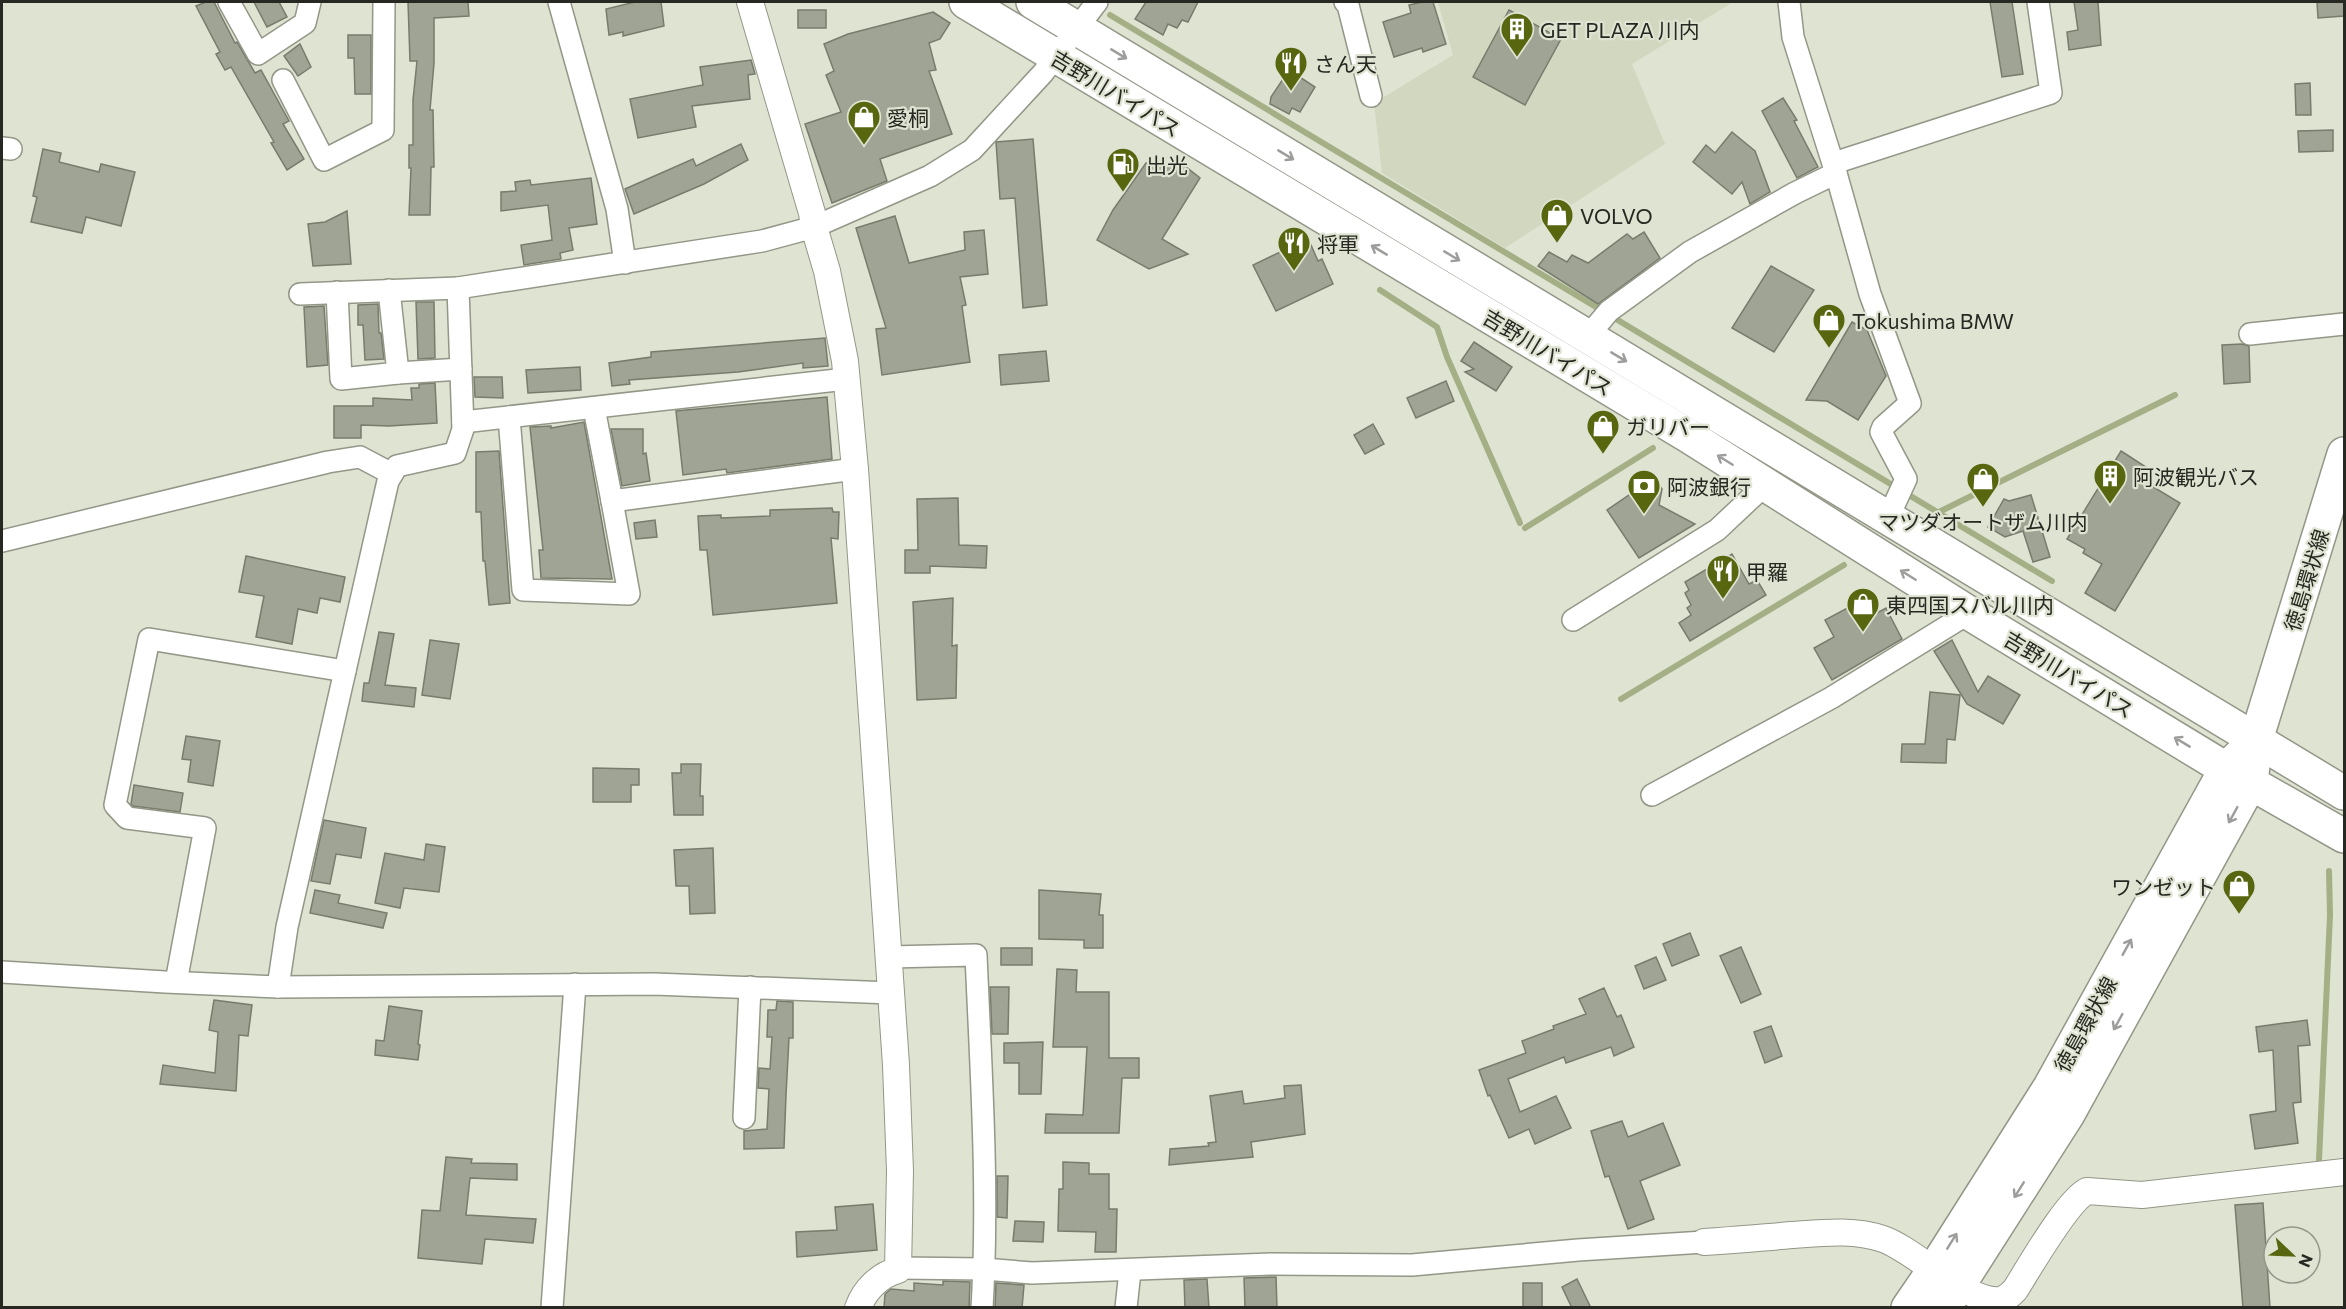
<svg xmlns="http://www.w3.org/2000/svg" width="2346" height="1309" font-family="Commissioner,'Noto Sans JP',sans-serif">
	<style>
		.built { fill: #d2d7c0 }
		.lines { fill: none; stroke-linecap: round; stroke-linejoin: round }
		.stream { stroke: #a5af86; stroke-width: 6 }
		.building { fill: #9fa494; stroke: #787c6d; stroke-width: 1.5 }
		.minor-casing { stroke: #929787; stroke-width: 24 }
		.tertiary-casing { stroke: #929787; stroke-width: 28 }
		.primary-casing { stroke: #929787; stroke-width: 36 }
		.trunk-casing { stroke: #929787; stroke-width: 36 }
		.minor { stroke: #fff; stroke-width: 21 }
		.tertiary { stroke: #fff; stroke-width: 26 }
		.primary { stroke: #fff; stroke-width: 33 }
		.trunk { stroke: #fff; stroke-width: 33 }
		.oneway { stroke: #9d9e9b }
		.labels { text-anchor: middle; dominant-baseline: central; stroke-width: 4.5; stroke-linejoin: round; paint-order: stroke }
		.poi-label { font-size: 21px; fill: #262821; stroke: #dee3d2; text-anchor: start }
		.street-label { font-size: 21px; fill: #262821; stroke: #dee3d2 }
	</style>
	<rect width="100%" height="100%" fill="#dee3d2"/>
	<polygon class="built" points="1438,2 1733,2 1632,64 1665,144 1505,248 1382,173 1374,103 1453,55"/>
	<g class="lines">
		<g class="stream">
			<polyline points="1110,15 2052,581"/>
			<polyline points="1380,290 1437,327 1447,357 1520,523"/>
			<polyline points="1939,512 2175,395"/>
			<polyline points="1525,528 1653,448"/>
			<polyline points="1621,699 1844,565"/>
			<polyline points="2319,1160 2330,915 2329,871"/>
		</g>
	</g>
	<g class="building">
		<polygon points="206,2 214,2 235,43 237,42 255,73 261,70 289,121 283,124 304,159 287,170 271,143 274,142 231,67 225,70 216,54 220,52 196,6"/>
		<polygon points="254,2 279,2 287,17 267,27"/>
		<polygon points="408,2 468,2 469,16 434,18 434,63 430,110 433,110 434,167 431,167 430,215 409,215 411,168 409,168 409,145 413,145 413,100 417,61 410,61"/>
		<polygon points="635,2 661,2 664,26 623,36 623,32 609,35 606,9"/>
		<polygon points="1146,2 1198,2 1188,22 1182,20 1177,28 1168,24 1163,35 1135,19"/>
		<polygon points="1422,2 1433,2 1446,44 1423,52 1422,48 1394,57 1383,22 1411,13 1409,5"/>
		<polygon points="1990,2 2012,2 2023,74 2002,77"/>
		<polygon points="2074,2 2098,2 2101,45 2069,50 2067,32 2078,30"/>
		<polygon points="2317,2 2344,2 2344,16 2318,18"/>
		<rect x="798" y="10" width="28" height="18"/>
		<polygon points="1509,10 1561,39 1525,105 1473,77"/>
		<polygon points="933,12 950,23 940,39 929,43 936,70 929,71 952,134 880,159 887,181 832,203 805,124 841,112 826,75 834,71 824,44 848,34"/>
		<polygon points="348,35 371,35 371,94 355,94 354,58 348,58"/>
		<polygon points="300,44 311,67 298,76 284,56"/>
		<polygon points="751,60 755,74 748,75 750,99 692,106 696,127 638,138 630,99 703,85 700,67"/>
		<polygon points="1289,70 1315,87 1300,112 1292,108 1289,114 1270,104 1271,97"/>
		<polygon points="2310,83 2311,115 2296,115 2295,84"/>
		<polygon points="1783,98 1797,120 1794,121 1818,167 1797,178 1762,111"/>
		<polygon points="2333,130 2333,151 2299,152 2298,131"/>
		<polygon points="1732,132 1755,151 1770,192 1750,204 1742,182 1732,194 1693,162 1706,145 1715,153"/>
		<polygon points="1033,139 1047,305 1023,308 1015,198 1000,199 996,142"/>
		<polygon points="741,144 748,160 704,184 634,214 625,189 693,159 696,166"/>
		<polygon points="43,149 61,153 59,162 99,172 101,164 135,172 121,226 86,217 82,233 31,222 37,197 33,196"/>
		<polygon points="1146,163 1181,163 1200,178 1162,239 1188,254 1149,269 1097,240 1113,210"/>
		<polygon points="591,178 597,224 569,228 573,250 560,253 561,259 524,265 521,245 552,240 548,205 501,211 501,192 516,191 515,182 530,180 531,185"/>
		<polygon points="347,211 351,264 313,266 308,224 325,222"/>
		<polygon points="895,216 909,263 965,250 964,232 984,230 988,274 960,277 966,305 962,306 970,362 882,375 876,329 886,328 856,228"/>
		<polygon points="1644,232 1660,258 1598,304 1538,266 1549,252 1567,262 1572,255 1588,263 1627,234 1633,239"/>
		<polygon points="1301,242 1303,249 1311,245 1318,261 1322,259 1333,284 1276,311 1253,265"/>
		<polygon points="1771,266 1814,290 1774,352 1732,328"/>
		<polygon points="416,302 434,302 435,358 418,359"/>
		<polygon points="378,304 379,333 381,333 384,359 365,360 363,325 358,325 358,305"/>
		<polygon points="324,306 328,365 307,367 304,307"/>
		<polygon points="1852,322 1867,330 1886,376 1858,420 1827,401 1806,400"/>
		<polygon points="825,338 828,366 803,368 803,363 738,372 629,380 630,384 612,386 609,363 651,357 651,352"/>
		<polygon points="1474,342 1512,367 1496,391 1465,372 1474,369 1461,361"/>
		<polygon points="2242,344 2249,346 2250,382 2224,384 2222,345"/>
		<polygon points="1046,351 1049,381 1001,385 999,355"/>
		<polygon points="580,367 581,390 528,393 526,370"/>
		<polygon points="474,377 502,377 503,398 475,397"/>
		<polygon points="1446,381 1454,401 1416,418 1407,398"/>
		<polygon points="435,383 437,423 389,426 361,425 361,438 334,438 334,406 373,406 373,398 412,400 411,388 419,388 419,384"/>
		<polygon points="827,397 832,459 727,473 726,469 683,475 676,411"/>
		<polygon points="584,422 612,579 541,578 539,550 543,550 530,427 551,426 551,428"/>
		<polygon points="1373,424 1384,444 1365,454 1354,435"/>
		<polygon points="611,429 643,429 643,454 646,453 650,481 622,486"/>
		<polygon points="499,451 510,603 489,605 485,561 483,561 481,512 476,512 476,452"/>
		<polygon points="2121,451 2152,471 2145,482 2180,503 2115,611 2085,593 2102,564 2083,553 2085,549 2067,539"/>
		<polygon points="1654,478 1662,489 1659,505 1695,524 1639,558 1607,510"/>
		<polygon points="2031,495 2050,557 2033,562 2023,531 2005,537 1988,527 2004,499 2009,501"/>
		<polygon points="958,498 959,545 987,546 986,568 930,566 930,573 905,573 905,550 918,550 917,499"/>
		<polygon points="832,508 833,512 839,512 838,539 831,538 837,603 713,615 707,550 700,550 698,516 721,515 721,518 770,516 770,510"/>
		<polygon points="655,520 657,537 636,539 634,523"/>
		<polygon points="1732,554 1749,584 1757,580 1766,595 1690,641 1679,623 1691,615 1687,608 1691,605 1685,593 1689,590 1685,582"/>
		<polygon points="246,556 345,577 340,602 320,598 317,613 298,609 292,644 256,637 264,596 239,592"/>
		<polygon points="1868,597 1877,613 1886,608 1902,639 1832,680 1814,648 1834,637 1825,620"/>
		<polygon points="953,598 952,646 957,645 956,698 917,700 913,602"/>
		<polygon points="379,632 394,634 385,685 416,688 414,707 362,701 364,683 369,683"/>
		<polygon points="430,640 459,644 450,699 422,695"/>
		<polygon points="1952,640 1978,692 1988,676 2020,695 2003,724 1967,704 1934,651"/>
		<polygon points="1930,692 1960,695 1955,740 1947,739 1946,763 1901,762 1902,744 1925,744"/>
		<polygon points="186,736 220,741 213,786 188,782 191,760 182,759"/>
		<polygon points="681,764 701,764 700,796 703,796 703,815 674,815 672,773 681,773"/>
		<polygon points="593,768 639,769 639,785 631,785 631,802 593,802"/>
		<polygon points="134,785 183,793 180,812 133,806 131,804"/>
		<polygon points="324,820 366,828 361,858 336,854 330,884 311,881"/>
		<polygon points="426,844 445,847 439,892 404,888 400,908 375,903 385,853 424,860"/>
		<polygon points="713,848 715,913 690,914 689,886 676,886 674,850"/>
		<polygon points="315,890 340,895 338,903 387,913 383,928 310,913"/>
		<polygon points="1039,890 1101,894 1099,915 1103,915 1103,948 1084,948 1084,940 1039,939"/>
		<polygon points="1690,933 1699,955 1672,966 1663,944"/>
		<polygon points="1741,947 1761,994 1741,1003 1720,956"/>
		<rect x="1001" y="948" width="31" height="17"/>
		<polygon points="1656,957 1666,980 1644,989 1635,966"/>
		<polygon points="1057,969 1077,970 1076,992 1109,992 1109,1058 1139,1058 1139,1078 1122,1078 1119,1133 1045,1133 1046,1114 1083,1115 1087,1047 1053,1047"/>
		<polygon points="990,987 1009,987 1008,1034 992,1034"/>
		<polygon points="1604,988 1617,1017 1621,1015 1634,1047 1614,1056 1611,1047 1566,1063 1564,1057 1508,1079 1520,1112 1556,1096 1571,1128 1535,1144 1529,1129 1509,1138 1490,1095 1488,1096 1479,1070 1526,1053 1522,1041 1554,1029 1553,1026 1586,1014 1579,999"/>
		<polygon points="214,1000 252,1005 248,1036 239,1035 236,1091 160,1084 163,1065 215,1073 218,1032 209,1030"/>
		<polygon points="777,1001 793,1002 793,1038 789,1038 786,1095 784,1148 744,1149 744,1131 767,1129 769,1089 758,1088 759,1068 770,1069 772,1037 767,1037 768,1010 776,1010"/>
		<polygon points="389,1006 422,1011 418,1044 420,1045 418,1060 375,1055 376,1040 384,1041"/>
		<polygon points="2307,1020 2310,1045 2298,1046 2301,1102 2293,1103 2298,1143 2255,1149 2250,1115 2276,1111 2273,1050 2259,1052 2256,1027"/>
		<polygon points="1771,1026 1782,1056 1765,1063 1754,1032"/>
		<polygon points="1043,1042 1041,1094 1019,1094 1019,1063 1004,1063 1004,1043"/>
		<polygon points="1301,1085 1305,1134 1251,1142 1253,1157 1169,1165 1170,1149 1209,1146 1208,1143 1216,1142 1210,1096 1242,1091 1244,1104 1285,1098 1284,1086"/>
		<polygon points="1622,1121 1628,1137 1663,1123 1680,1165 1640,1181 1654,1219 1628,1229 1609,1176 1605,1177 1591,1131"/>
		<polygon points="446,1157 472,1159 471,1163 517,1164 517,1180 470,1178 466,1215 536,1219 533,1243 485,1239 482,1264 418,1258 422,1210 440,1211"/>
		<polygon points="1063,1162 1089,1163 1089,1174 1109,1174 1109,1209 1117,1209 1116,1252 1095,1252 1096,1232 1058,1231 1059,1189 1063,1189"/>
		<polygon points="997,1176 1008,1176 1007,1218 997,1217"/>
		<polygon points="2263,1203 2270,1308 2243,1308 2235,1205"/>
		<polygon points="873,1204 877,1250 797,1257 796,1232 837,1230 835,1207"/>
		<polygon points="1015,1221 1044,1222 1043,1242 1013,1241"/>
		<polygon points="1276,1277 1277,1308 1245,1308 1244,1278"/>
		<polygon points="1207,1279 1209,1308 1185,1308 1184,1280"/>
		<polygon points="1577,1279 1591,1308 1572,1308 1562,1287"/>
		<polygon points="943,1281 970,1282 969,1308 884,1308 885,1294 891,1289 914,1291 914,1283 943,1285"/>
		<polygon points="996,1283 1024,1285 1022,1308 995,1308"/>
		<rect x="1523" y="1283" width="19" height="25"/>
	</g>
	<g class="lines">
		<g class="minor-casing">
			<g id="minor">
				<polyline points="229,2 258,54 305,23 310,2"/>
				<polyline points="559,2 617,209 625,263"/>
				<polyline points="1345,2 1348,5 1371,96"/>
				<polyline points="283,80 324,160 383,130 384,2"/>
				<polyline points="2,148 11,149"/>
				<polyline points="1834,163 2051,93 2038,2"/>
				<polyline points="1836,173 1870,294 1910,403 1883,427 1881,432 1906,479 1888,518"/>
				<polyline points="337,292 341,379 398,373 389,290"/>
				<polyline points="300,294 458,288"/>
				<polyline points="2250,334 2344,324"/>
				<polyline points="1587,337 1609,311 1690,252 1795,193 1836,173 1793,37 1789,2"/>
				<polyline points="398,373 461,369"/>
				<polyline points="594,408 612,501 855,469"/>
				<polyline points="509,417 523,590 629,594 612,501"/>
				<polyline points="463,422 846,379"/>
				<polyline points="2,541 328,462 360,457 392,474"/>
				<polyline points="1573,620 1717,530 1765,485"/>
				<polyline points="1652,795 1831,698 1969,613"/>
				<path d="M889 957 976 955C981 1072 989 1191 982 1308"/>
				<polyline points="2,972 165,982 278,987 654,984 891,993"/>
				<polyline points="176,982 205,828 127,818 115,805 149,639 345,671"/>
				<polyline points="278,987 287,927 388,481 397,466 455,453 463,429 458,288 762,241 814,227 930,176 972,150 1043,73 1097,2"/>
				<polyline points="744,1118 750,987"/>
				<polyline points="899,1268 984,1269 1032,1273 1271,1264 1412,1265 1578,1250 1704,1242"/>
				<polyline points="552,1308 575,984"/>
				<polyline points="1126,1308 1130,1271"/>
			</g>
		</g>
		<g class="tertiary-casing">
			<g id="tertiary">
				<path d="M750 2 812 213 814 227 827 271 845 361 855 469 896 1065 900 1171 898 1270C880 1275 865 1289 858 1308"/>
				<path d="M1704 1242C1733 1240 1762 1238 1791 1235 1822 1233 1853 1229 1883 1239 1915 1250 1968 1304 2000 1300 2006 1299 2011 1294 2015 1290 2029 1268 2067 1201 2087 1191L2142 1195 2344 1172"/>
			</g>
		</g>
		<g class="primary-casing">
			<g id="primary">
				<polyline points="1908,1308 1934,1270 2050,1087 2226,769 2246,750"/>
				<polyline points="1944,1308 2068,1114 2251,782 2256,740 2344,454"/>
			</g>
		</g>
		<g class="trunk-casing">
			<g id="trunk">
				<polyline points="966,2 1687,435 1969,613 2226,769 2344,836"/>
				<polyline points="1033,2 2344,793"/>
			</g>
		</g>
		<use href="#minor" class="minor"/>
		<use href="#tertiary" class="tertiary"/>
		<use href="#primary" class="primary"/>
		<use href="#trunk" class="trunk"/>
	</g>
	<defs><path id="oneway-shaft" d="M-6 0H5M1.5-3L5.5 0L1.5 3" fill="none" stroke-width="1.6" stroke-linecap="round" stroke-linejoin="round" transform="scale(1.5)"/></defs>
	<g class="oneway">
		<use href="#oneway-shaft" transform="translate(1119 54) rotate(31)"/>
		<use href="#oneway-shaft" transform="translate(1286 155) rotate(31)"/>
		<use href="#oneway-shaft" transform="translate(1379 250) rotate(-149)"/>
		<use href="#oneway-shaft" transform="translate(1452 256) rotate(31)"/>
		<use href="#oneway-shaft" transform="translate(1619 357) rotate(31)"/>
		<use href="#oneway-shaft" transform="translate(1725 460) rotate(-148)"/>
		<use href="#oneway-shaft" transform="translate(1908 575) rotate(-148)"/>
		<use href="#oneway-shaft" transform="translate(2182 742) rotate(-149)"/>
		<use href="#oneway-shaft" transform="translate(2233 815) rotate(119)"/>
		<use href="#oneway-shaft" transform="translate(2127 947) rotate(-61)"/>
		<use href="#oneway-shaft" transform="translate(2118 1022) rotate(119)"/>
		<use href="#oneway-shaft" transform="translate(2019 1190) rotate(122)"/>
		<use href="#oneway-shaft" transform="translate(1952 1241) rotate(-58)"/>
	</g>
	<defs>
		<g id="building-pin" transform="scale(1.725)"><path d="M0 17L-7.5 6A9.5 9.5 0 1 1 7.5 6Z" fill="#58670f" stroke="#dee3d2"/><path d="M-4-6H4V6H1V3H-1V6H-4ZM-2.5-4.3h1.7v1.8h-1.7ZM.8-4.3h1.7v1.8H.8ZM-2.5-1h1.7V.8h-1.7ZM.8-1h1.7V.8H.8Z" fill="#fff"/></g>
		<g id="restaurant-pin" transform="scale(1.725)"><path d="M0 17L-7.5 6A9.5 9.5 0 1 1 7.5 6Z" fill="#58670f" stroke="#dee3d2"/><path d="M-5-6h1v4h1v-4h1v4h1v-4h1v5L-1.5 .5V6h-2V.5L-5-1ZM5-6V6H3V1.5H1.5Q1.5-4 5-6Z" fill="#fff"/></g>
		<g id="shop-pin" transform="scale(1.725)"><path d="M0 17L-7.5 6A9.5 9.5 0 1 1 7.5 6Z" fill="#58670f" stroke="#dee3d2"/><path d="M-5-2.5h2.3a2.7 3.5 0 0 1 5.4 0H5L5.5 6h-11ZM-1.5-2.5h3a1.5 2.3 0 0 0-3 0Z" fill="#fff"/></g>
		<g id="fuel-pin" transform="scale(1.725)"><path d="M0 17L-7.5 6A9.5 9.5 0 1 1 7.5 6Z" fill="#58670f" stroke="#dee3d2"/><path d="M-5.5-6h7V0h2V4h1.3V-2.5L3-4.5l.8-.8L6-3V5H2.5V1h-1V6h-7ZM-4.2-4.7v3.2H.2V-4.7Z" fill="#fff"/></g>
		<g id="bank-pin" transform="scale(1.725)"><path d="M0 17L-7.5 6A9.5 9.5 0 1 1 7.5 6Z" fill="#58670f" stroke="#dee3d2"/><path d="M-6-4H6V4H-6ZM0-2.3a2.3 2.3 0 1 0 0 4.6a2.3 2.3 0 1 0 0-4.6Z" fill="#fff"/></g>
	</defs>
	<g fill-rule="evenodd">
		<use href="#building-pin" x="1517" y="29"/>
		<use href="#restaurant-pin" x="1291" y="63"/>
		<use href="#shop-pin" x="864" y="117"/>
		<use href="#fuel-pin" x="1123" y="164"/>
		<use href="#shop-pin" x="1557" y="215"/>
		<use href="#restaurant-pin" x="1294" y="243"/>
		<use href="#shop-pin" x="1829" y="320"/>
		<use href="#shop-pin" x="1603" y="426"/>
		<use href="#building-pin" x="2110" y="476"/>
		<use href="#shop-pin" x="1983" y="479"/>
		<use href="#bank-pin" x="1644" y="486"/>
		<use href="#restaurant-pin" x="1723" y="571"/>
		<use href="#shop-pin" x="1863" y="604"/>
		<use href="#shop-pin" x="2239" y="886"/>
	</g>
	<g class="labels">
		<g class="poi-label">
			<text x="1540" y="29">GET PLAZA 川内</text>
			<text x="1314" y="63">さん天</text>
			<text x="887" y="117">愛桐</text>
			<text x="1146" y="164">出光</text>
			<text x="1580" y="215">VOLVO</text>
			<text x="1317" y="243">将軍</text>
			<text x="1852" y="320">Tokushima BMW</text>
			<text x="1626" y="426">ガリバー</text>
			<text x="2133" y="476">阿波観光バス</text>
			<text x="1667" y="486">阿波銀行</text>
			<text x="1983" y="521" text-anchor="middle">マツダオートザム川内</text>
			<text x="1746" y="571">甲羅</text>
			<text x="1886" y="604">東四国スバル川内</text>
			<text x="2216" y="886" text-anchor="end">ワンゼット</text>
		</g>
		<g class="street-label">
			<text transform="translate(1116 93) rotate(31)">吉野川バイパス</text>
			<text transform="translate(1548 352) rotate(31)">吉野川バイパス</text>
			<text transform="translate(2306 580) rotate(-73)">徳島環状線</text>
			<text transform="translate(2069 674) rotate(31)">吉野川バイパス</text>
			<text transform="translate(2085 1024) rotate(-61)">徳島環状線</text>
		</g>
	</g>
	<rect width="2346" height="1309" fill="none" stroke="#262821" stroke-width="6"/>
	<g transform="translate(2292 1255) rotate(113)"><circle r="28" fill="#dee3d2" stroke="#94988b" stroke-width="1.5"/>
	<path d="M0-4.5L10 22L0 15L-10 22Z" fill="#58670f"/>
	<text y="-9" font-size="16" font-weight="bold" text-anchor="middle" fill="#262821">N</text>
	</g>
</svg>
